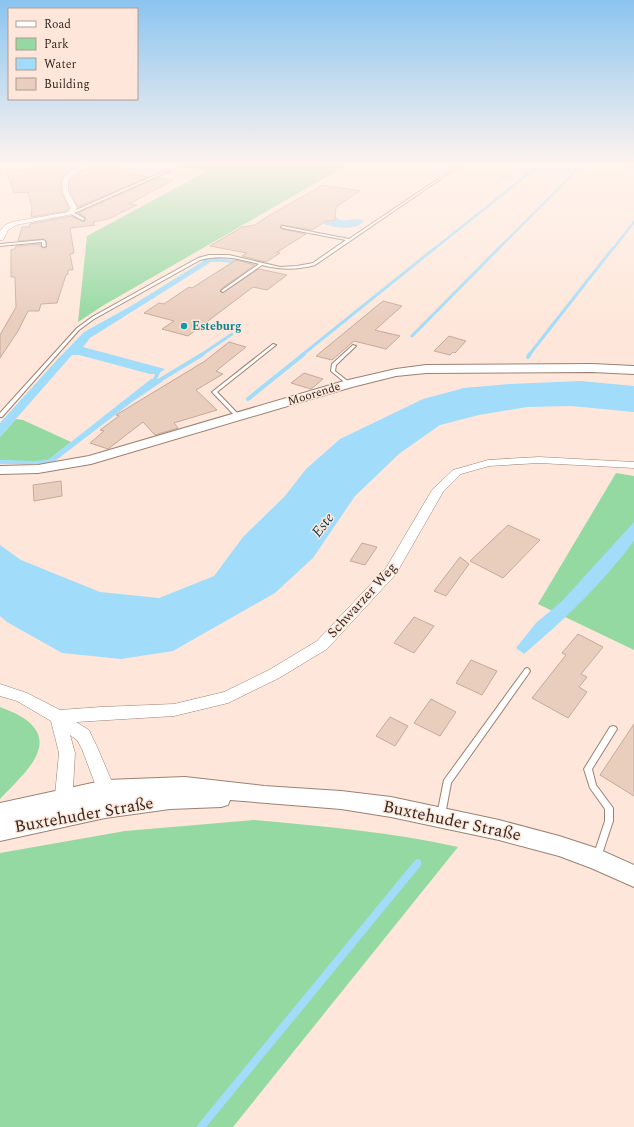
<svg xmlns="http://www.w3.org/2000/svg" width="634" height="1127" font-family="Spectral,serif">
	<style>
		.green { fill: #94d9a1 }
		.water { fill: #a1dcfb }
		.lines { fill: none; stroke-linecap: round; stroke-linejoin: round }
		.stream-far4 { stroke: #a1dcfb; stroke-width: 2.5 }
		.stream-far3 { stroke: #a1dcfb; stroke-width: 3 }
		.stream-far2 { stroke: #a1dcfb; stroke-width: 4 }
		.stream-far1 { stroke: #a1dcfb; stroke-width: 6 }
		.stream { stroke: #a1dcfb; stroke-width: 8 }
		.building { fill: #e9cdbd; stroke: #c5aa9b }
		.service-casing { stroke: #9b8172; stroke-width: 2 }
		.minor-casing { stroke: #9b8172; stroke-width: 1 }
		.tertiary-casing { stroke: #9b8172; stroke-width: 2 }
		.service { fill: #fff; fill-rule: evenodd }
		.minor { fill: #fff; fill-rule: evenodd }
		.tertiary { fill: #fff; fill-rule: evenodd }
		.culture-dot { fill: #0f9aa8; stroke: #fee7da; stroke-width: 1.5 }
		.labels { text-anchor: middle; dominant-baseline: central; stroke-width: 3; stroke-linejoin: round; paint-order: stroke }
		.far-culture-label { font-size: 12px; font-weight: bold; fill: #0d838f; stroke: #fee7da; text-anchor: start }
		.far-street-label { font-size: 12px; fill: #352b25; stroke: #fee7da }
		.street-label { font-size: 14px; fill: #352b25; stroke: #fee7da }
		.water-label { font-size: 15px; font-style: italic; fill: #0a3b50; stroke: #fee7da }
		.near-street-label { font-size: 17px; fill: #352b25; stroke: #fee7da }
	</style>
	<rect width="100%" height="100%" fill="#fee7da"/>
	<g class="green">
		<polygon points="169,165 347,165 104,305 78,322 87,236 207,171"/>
		<polygon points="16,419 23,420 71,442 48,460 36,462 0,460 0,437"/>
		<polygon points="616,473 634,476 634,650 538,604"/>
		<path d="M0 707C7 710 14 712 20 716 65 742 21 776 0 799Z"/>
		<path d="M254 820C322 826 391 832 458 847L233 1127H0V853L125 831Z"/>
	</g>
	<g class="water">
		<path d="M333 217 339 218 338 219C347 223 355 215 364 221 357 231 334 228 324 224L325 221Z"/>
		<polygon points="208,258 221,258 241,262 242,265 224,262 211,262 90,338 83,347 165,369 158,374 150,374 79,355 72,355 0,437 0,423 56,361 84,332 131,306"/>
		<polygon points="151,379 158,379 163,381 132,402 55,461 38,464 0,464 0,460 34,461 48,460"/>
		<polygon points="581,381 634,386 634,412 571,406 527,407 479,415 440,425 400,453 355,496 313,558 275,593 173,651 121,659 62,653 7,622 0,616 0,545 21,560 100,592 159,598 214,576 243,537 285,496 306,469 340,439 423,399 464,388 509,384"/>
		<path d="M634 522V541C603 583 564 620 524 654L516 648 536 623 562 601Z"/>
	</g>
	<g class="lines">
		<g class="stream-far4">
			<polyline points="434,249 533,170 577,170 498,249"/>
			<polyline points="613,249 634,222"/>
		</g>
		<g class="stream-far3">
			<polyline points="412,336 499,248"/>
			<polyline points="201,355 232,334"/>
			<polyline points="302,355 435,248"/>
			<polyline points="529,355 613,248"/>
		</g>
		<g class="stream-far2">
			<polyline points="528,357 530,354"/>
			<polyline points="153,371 158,372 153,384"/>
			<polyline points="155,383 203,354"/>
			<polyline points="248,399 304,354"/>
		</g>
		<polyline class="stream-far1" points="416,865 418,862"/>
		<polyline class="stream" points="201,1127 417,864"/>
	</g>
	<g class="building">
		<polygon points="41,165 85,165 70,170 62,179 61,192 69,208 67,211 31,217 32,208 28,192 14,193 7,173 15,172"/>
		<polygon points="97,165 122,165 110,170 148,177 78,207 70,191 70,180 78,173"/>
		<polygon points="157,178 173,180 129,204 137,205 108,219 93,222 95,225 70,228 74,253 70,254 73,270 68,270 68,274 66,275 57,303 41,304 39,311 28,311 18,331 0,358 0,335 16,307 15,277 11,277 11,250 15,249 16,246 40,244 40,246 43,248 47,247 46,241 44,239 18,241 22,227 29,227 30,224 71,216 84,222 86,220 85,217 78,213"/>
		<polygon points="323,185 360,191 336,207 335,220 326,221 312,230 281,225 280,227 282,229 306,234 277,252 280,253 266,262 242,256 247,253 210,246 242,227 255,225 268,216"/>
		<polygon points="236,260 255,265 221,289 220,291 222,293 259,269 287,275 267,290 253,287 188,336 162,329 174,321 144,313 159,303 164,304 189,287 192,288"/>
		<polygon points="383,301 402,306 375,330 400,336 386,349 354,341 332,360 316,356"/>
		<polygon points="449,336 466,341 455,353 453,352 450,355 434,351"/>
		<polygon points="229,342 246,347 216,371 223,374 196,390 217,410 174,423 178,428 155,435 143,422 108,449 90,443 104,431 100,430 119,416 116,415 205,361"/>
		<polygon points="304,373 323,379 311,389 291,383"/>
		<polygon points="61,481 62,496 34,501 33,485"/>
		<polygon points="508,525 540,540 503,578 470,561"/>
		<polygon points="362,543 377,547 365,565 350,561"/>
		<polygon points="460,557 469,564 446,596 434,591"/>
		<polygon points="414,617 434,626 414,653 394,643"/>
		<polygon points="578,634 603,647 581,674 587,677 579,687 587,692 568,718 532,698 566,655 562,653"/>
		<polygon points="471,660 497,671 482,695 456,683"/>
		<polygon points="431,699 456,712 440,736 414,723"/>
		<polygon points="390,717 408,726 395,746 376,736"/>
		<polygon points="634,724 634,796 600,775"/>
	</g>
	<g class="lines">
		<g class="service-casing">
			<g id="service">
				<path d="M459 165H461L315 265C296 270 282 270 262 265L223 292 221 291 222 290 259 264C239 259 221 254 200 260L94 319 79 330 2 417H0V413L77 328 92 317 198 258 209 255H229L280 267 297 266 313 263 346 240 283 228 281 227 282 226 349 239Z"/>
				<polygon points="167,170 169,171 74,213 84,218 84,220 82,220 69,213"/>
				<polygon points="43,240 45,241 46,246 44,247 42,246 42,242 0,246 0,244"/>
				<polygon points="273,344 276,345 217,392 241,417 241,418 237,418 212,392"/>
				<polygon points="353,345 356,346 336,365 335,371 350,383 350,384 348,385 331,371 332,364"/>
				<polygon points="527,668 529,669 530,671 529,673 451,783 445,815 444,818 441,819 438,818 437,815 444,780 525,669"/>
				<polygon points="613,726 616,727 617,729 592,769 596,785 613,808 613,821 600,860 597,861 594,860 593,857 605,821 605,809 590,788 584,769 610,727"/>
			</g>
		</g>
		<g class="minor-casing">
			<g id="minor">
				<path d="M88 165H96L77 172 68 179V191L77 208 73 214 16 225 8 230 3 240H0V231L5 225 12 222 68 212 71 208C55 182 60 173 88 165Z"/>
				<polygon points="539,457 634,462 634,468 539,463 489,466 461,474 443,492 396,574 327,649 279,678 228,703 174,716 76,722 89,730 98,749 115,789 111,803 105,806 99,803 96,798 97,789 82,749 77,740 70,735 75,753 72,806 69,811 63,814 57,811 54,806 59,753 51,721 17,701 0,696 0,684 27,693 60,710 101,707 174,704 224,692 269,670 317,641 386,568 432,490 453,470 488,460"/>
			</g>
		</g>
		<g class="tertiary-casing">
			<g id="tertiary">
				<polygon points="592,364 634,366 634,374 592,372 426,373 396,376 352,387 91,464 38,473 0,474 0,466 38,465 89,456 344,381 396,369 426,365"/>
				<polygon points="185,777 264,786 341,791 391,797 499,820 559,836 596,848 634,865 634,887 591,868 559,856 499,840 391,817 341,809 230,800 228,805 221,807 170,809 105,818 0,841 0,803 106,780"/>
			</g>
		</g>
		<use href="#service" class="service"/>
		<use href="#minor" class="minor"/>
		<use href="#tertiary" class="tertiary"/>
	</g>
	<linearGradient id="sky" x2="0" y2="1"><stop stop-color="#8bc4f0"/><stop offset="0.51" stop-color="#fff4ee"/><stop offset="1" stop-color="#fff4ee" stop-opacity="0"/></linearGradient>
	<rect width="634" height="322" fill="url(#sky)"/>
	<circle class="culture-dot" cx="184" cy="326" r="4"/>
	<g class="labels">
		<g class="far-culture-label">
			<text x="192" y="326">Esteburg</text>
		</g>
		<g class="far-street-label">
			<text transform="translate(314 394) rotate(-17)">Moorende</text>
		</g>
		<g class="street-label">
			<text transform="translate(362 600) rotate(-48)">Schwarzer Weg</text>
		</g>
		<g class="water-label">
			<text transform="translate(323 525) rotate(-53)">Este</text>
		</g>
		<g class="near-street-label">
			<text transform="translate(84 815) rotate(-10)">Buxtehuder Straße</text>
			<text transform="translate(452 821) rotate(12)">Buxtehuder Straße</text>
		</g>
	</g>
	<rect x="8" y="8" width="130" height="92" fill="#fee7da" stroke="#ae9c92"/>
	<rect x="16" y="21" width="20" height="6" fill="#ffffff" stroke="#ae9c92"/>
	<text x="44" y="28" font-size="12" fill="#352b25">Road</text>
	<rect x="16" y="38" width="20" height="12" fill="#94d9a1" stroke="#ae9c92"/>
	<text x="44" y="48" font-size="12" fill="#352b25">Park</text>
	<rect x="16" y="58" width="20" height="12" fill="#a1dcfb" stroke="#ae9c92"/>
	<text x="44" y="68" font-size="12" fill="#352b25">Water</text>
	<rect x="16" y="78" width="20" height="12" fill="#e9cdbd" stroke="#ae9c92"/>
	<text x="44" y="88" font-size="12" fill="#352b25">Building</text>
</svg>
